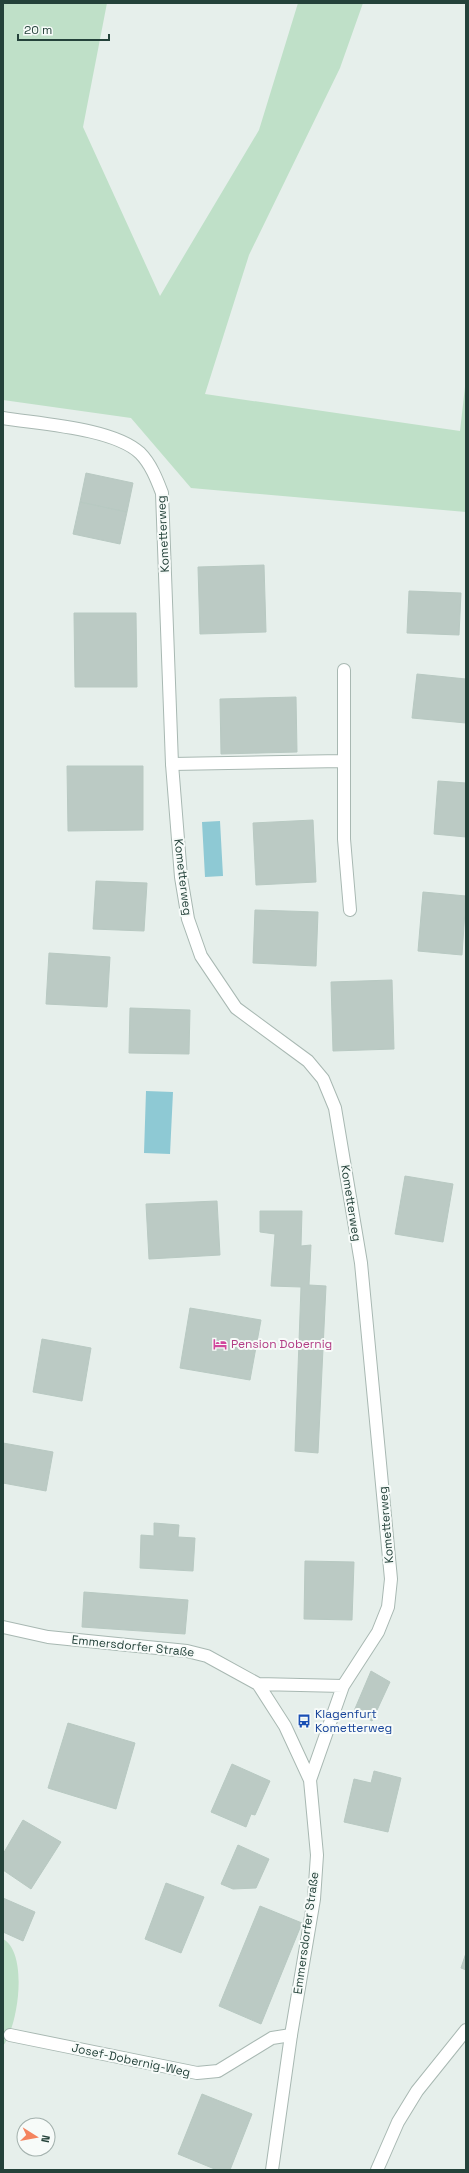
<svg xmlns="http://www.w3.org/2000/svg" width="469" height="2173" font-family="'Space Grotesk',sans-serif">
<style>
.green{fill:#bfe0c8}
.water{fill:#8ec9d4}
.building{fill:#bbcac4;stroke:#b8c9c2}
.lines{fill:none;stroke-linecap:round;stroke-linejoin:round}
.lane-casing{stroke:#a8b8b2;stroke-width:14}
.street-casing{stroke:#a8b8b2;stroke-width:14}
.lane{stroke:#fff;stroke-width:12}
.street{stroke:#fff;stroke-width:12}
.labels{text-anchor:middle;stroke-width:4;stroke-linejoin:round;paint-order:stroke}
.street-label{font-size:12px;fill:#24423a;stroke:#f7fbf9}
.hotel-label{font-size:12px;fill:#b23c85;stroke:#f7fbf9;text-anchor:start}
.transit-label{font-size:12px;fill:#164399;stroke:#f7fbf9;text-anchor:start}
</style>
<rect width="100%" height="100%" fill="#e6efeb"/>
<path class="green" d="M3,3H107L83,127L160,296L259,130L298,3H363L340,68L249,255L205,394L460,431L466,378V512L191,488L131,418L3,400Z
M3,1939C29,1953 18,2027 3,2046Z"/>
<path class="water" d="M220,821L223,876L205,877L202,822Z
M146,1091L173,1092L170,1154L144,1153Z"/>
<path class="building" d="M86,473L133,483L127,512L80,502Z
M80,502L127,512L120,544L73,534Z
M264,565L266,632L200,634L198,567Z
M409,591L461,593L459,635L407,633Z
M74,613H136L137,687H75Z
M417,674L466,679V723L412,718Z
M296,697L297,752L221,754L220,699Z
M67,766H143V830L68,831Z
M438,781L466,783V837L434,834Z
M313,820L316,882L256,885L253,823Z
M96,881L147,883L144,931L93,929Z
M423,892L466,896L462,955L418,951Z
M255,910L318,912L316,966L253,963Z
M49,953L110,957L107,1007L46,1004Z
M392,980L394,1049L333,1051L331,982Z
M130,1008L190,1010L189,1054L129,1053Z
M405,1176L453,1184L443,1242L395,1234Z
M217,1201L220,1255L149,1259L146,1204Z
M260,1211H302L301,1246L311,1245L309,1285L326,1286L318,1453L295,1451L301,1287L271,1286L275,1234L260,1232Z
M190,1308L261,1320L250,1380L180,1368Z
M42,1339L91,1348L82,1401L33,1392Z
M3,1443L53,1452L46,1491L3,1483Z
M154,1523L179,1525L178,1537L195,1538L193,1571L140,1568L141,1535L154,1536Z
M305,1561L354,1562L352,1620L304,1619Z
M84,1592L188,1600L185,1634L82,1627Z
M371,1671L390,1682L372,1721L354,1711Z
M68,1723L135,1743L116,1809L48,1788Z
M232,1764L270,1781L255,1815L251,1814L246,1827L211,1812Z
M374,1771L401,1778L388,1832L344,1822L354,1779L371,1783Z
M23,1820L61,1842L31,1889L3,1870V1854Z
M238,1845L269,1859L256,1888L233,1889L221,1884Z
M166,1883L204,1897L181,1953L145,1939Z
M3,1898L35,1912L23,1941L3,1932Z
M260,1906L302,1923L261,2024L219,2006Z
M466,1953V1970L461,1968Z
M202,2094L252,2114L230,2170H217L178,2154Z"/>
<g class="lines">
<g class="lane-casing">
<path id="lane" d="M344,670V839L350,910
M172,764L342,761
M10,2035L197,2073L218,2071L272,2038L291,2035"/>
</g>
<g class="street-casing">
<path id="street" d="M3,418C40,424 113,428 140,453C151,464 157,480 162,493L172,764L181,877L188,919L201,956L236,1008L308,1061L323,1079L335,1108L361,1263L391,1579L388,1607L378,1632L343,1686L310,1780
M3,1627L48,1637L187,1651L207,1656L258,1684L285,1726L310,1780L317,1855L314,1899L291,2035L272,2170
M258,1684L343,1686
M377,2170L398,2122L417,2091L466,2030"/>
</g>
<use href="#lane" class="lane"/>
<use href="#street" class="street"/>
</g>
<defs>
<g id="hotel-bare" transform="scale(1.08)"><path d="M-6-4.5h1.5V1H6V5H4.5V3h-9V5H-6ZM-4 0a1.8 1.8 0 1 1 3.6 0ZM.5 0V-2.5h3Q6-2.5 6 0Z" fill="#d1479c" stroke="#f7fbf9" stroke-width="2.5" paint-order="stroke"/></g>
<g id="bus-bare" transform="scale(1.08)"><path d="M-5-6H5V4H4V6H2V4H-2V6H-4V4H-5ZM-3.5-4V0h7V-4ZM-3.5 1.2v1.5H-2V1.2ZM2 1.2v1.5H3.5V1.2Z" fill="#1a4fb4" stroke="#f7fbf9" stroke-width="2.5" paint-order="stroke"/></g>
</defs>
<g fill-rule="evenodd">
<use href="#hotel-bare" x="220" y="1344"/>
<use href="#bus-bare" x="304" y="1721"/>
</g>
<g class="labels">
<g class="street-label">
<text transform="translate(163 534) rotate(-93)" y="4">Kometterweg</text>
<text transform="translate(183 877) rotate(83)" y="4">Kometterweg</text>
<text transform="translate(351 1203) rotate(81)" y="4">Kometterweg</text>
<text transform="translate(386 1525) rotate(-95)" y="4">Kometterweg</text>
<text transform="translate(133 1646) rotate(6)" y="4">Emmersdorfer Straße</text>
<text transform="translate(306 1933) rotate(-82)" y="4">Emmersdorfer Straße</text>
<text transform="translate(131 2060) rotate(12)" y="4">Josef-Dobernig-Weg</text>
</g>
<g class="hotel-label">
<text x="231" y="1348">Pension Dobernig</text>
</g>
<g class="transit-label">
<text x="315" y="1718">Klagenfurt<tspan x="315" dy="14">Kometterweg</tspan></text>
</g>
</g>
<rect width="469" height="2173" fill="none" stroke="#24423a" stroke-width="8"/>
<g transform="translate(36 2137) rotate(101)"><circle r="19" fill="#f7fbf9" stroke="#a3b1ad"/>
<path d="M0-3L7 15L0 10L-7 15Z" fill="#f4845f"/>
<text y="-6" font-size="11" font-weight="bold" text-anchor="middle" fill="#24423a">N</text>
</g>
<path d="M18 34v6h91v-6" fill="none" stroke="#24423a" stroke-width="2"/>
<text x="24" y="34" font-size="12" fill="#24423a" stroke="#f7fbf9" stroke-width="3" paint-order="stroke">20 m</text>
</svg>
